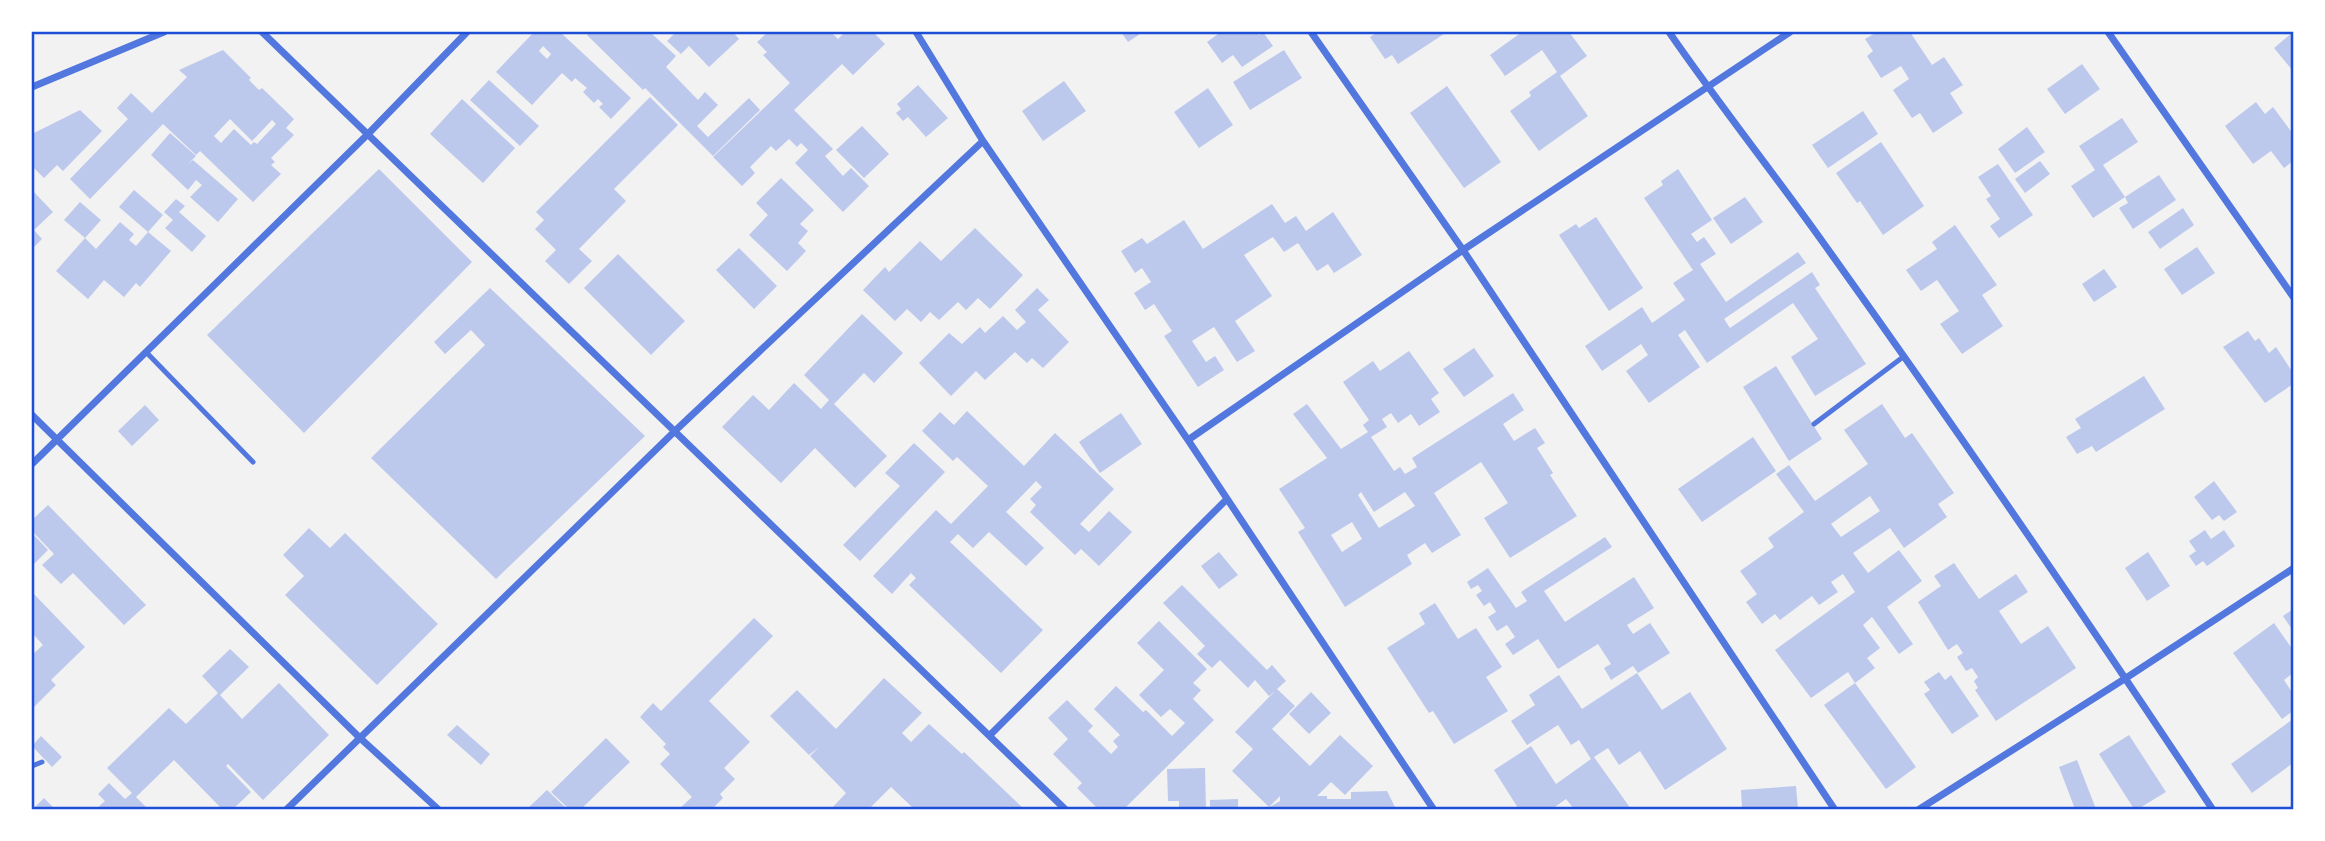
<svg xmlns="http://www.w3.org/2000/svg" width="2325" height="841" font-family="Lato,sans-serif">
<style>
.building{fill:#bdc9ec;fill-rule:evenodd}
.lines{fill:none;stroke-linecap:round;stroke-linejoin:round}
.service{stroke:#5277de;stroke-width:5}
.minor{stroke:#5277de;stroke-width:7}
.neatline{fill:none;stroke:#1d4ed8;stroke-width:2.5}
</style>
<rect width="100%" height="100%" fill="#f2f2f2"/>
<path class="building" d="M534,32H560L631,98L611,119L599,107L603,104L598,99L594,103L583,92L587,88L575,78L572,82L562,73L532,105L496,72ZM543,46L551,54L547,59L539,51Z
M590,32H650L676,56L666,67L698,100L705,92L718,105L697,126L708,137L749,98L760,110L713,156L645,88L643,90L587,35Z
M676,32H733L739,39L709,67L689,46L681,54L667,41Z
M768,32H831L838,39L845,32H873L885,44L853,75L842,64L794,110L833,149L825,156L843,176L851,168L869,186L843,212L795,163L808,150L801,143L797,147L789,139L776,151L771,146L750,167L755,173L742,186L713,157L790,83L763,55L767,52L757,42Z
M1121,32H1143L1128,42Z
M1217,32H1256L1259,35L1263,32L1273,46L1242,67L1233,55L1222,63L1207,42L1218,34Z
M1378,32H1447L1398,64L1392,55L1385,59L1370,37Z
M1522,32H1569L1587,56L1560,76L1588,116L1539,151L1510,111L1531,96L1529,92L1557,72L1542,50L1505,76L1490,55Z
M1877,32H1910L1932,65L1944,57L1963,85L1950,93L1963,113L1933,133L1920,113L1912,118L1893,90L1909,79L1901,66L1881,78L1867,56L1873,51L1865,39Z
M2293,32V71L2274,48Z
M223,50L251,78L249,80L259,90L262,88L294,119L286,128L294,135L271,158L275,162L271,165L281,174L253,202L200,151L196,155L163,124L90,199L70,179L128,119L117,108L131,93L152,113L187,77L179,70ZM230,119L252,141L272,120L276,124L257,144L254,142L251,145L234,129L221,143L214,136Z
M1284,50L1302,78L1250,110L1233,82Z
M2082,64L2100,89L2065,114L2047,89Z
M489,80L539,126L520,146L470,100Z
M1064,81L1086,111L1043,141L1022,111Z
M918,85L948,118L926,137L908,117L903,121L896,113L901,109L897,104Z
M1447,86L1501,162L1464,188L1410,113Z
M1208,88L1233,125L1199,148L1174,112Z
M650,97L678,125L614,189L626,201L579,249L592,261L569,284L545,261L556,250L535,229L544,220L536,212Z
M462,99L515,148L483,183L430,134Z
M2256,102L2265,114L2273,107L2293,134V161L2284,168L2271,151L2253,164L2225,126Z
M80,110L102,131L63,171L57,165L44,178L32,166V134Z
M1863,111L1878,134L1828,168L1812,145Z
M2122,118L2138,142L2103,165L2125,197L2093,218L2071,186L2095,170L2079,146Z
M862,126L889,154L864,178L836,150Z
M2027,127L2045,152L2015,173L1998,149Z
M170,133L196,156L187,165L193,160L238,199L218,222L190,197L202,185L196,180L188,190L151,155Z
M1881,142L1924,206L1883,235L1860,201L1857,203L1836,173Z
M2040,161L2050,174L2025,193L2015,179Z
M1998,164L2033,215L1999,238L1990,226L2000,219L1986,199L1991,196L1978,177Z
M379,169L472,262L304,433L207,335Z
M1678,169L1712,220L1691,234L1697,242L1704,237L1716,254L1700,264L1726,302L1798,252L1806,263L1724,319L1730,328L1812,272L1820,285L1815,288L1866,364L1815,396L1791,357L1818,339L1793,303L1707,363L1685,330L1678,335L1700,367L1649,403L1626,371L1648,355L1641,344L1602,371L1585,346L1642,307L1652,323L1685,300L1673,283L1693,270L1644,198L1663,185L1661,181Z
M2159,175L2176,200L2133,229L2119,208L2128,203L2125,197Z
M781,178L814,210L800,224L808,231L798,243L806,251L787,271L749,235L768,215L756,203Z
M32,190L53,212L34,230L42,239L32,249Z
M134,190L163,215L148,232L119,207Z
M1745,197L1763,222L1731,244L1713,218Z
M176,199L185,206L179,212L206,236L192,252L165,228L173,220L164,212Z
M80,202L101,220L85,238L64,220Z
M1272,204L1285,223L1296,216L1306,231L1333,212L1362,255L1334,273L1328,264L1317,271L1298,243L1284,252L1273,237L1244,255L1272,296L1235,321L1255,351L1237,362L1214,327L1192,341L1206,362L1215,356L1224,370L1198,387L1164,336L1172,331L1154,304L1145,310L1134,293L1151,282L1142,268L1135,273L1121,251L1142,238L1147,244L1184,220L1203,249Z
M2183,208L2194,225L2160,249L2148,232Z
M1596,217L1643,288L1609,311L1559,235L1576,224L1579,228Z
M120,222L134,234L129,240L136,246L148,232L171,251L140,287L136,283L124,297L104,280L88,299L56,271L85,238L96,249Z
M1955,225L1997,285L1982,295L2003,326L1962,354L1940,324L1959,311L1937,280L1921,291L1906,270L1937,249L1932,242Z
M975,228L1023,275L990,309L978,298L966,310L958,302L939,320L930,312L921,322L907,309L895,321L863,290L885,267L889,272L920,241L941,261Z
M2197,247L2215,273L2182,295L2164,269Z
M739,248L777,286L754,309L716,270Z
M618,254L685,321L651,355L584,288Z
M2104,269L2117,287L2094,302L2082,284Z
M490,288L645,436L496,579L371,458L485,345L471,330L445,354L434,342Z
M1037,288L1049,300L1038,310L1069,342L1043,368L1032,358L1027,363L1015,352L985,380L976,371L951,396L919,363L949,333L962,344L980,327L985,333L1003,316L1017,330L1026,322L1015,310Z
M862,314L903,353L874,383L864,373L834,404L887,456L855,488L815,448L781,483L722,427L753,395L769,410L794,383L821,409L829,400L804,375Z
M2248,331L2255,341L2259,338L2269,353L2276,347L2293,373V384L2265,403L2223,347Z
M1474,348L1494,376L1464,397L1443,369Z
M1409,351L1439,393L1431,399L1440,412L1419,426L1411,414L1398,423L1391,413L1382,419L1387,427L1371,437L1394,471L1400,467L1405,474L1417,467L1412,458L1513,393L1524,410L1503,424L1514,441L1535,428L1545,443L1537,448L1553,473L1550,475L1577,516L1510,558L1484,518L1508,503L1481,462L1434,493L1461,535L1432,553L1425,543L1407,555L1412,564L1345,607L1298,532L1305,528L1279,489L1327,458L1293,414L1307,404L1341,449L1368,432L1363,425L1369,420L1343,382L1373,361L1380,371ZM1361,492L1374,512L1405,492L1415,506L1379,528L1358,495ZM1352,522L1362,539L1342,552L1331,535Z
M1776,366L1822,439L1789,461L1743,387Z
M2144,376L2165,409L2096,452L2092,446L2077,454L2066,437L2081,428L2075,419Z
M1882,404L1905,438L1912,433L1954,493L1938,504L1947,517L1904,548L1890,528L1853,553L1868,573L1899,550L1922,581L1887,607L1913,644L1899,654L1872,617L1863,625L1880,648L1867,658L1875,668L1855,683L1848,672L1811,698L1775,650L1855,592L1843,574L1831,582L1838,592L1819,605L1812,596L1780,620L1775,614L1762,624L1746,602L1757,594L1740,571L1774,547L1768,538L1804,512L1776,474L1789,465L1815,501L1868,464L1844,430ZM1870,496L1880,511L1841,537L1831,524Z
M145,405L159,420L132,446L118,431Z
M967,411L1024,466L1055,433L1114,489L1080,524L1089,532L1109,511L1132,532L1099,566L1081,549L1075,555L1030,512L1036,505L1030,499L1042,487L1036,481L1006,512L1044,548L1026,566L989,532L973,548L958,534L950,542L1043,630L1001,673L909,585L916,578L911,573L892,594L873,576L936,510L951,524L988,486L957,457L953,461L922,431L940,412L954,425Z
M1121,413L1142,444L1100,473L1079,442Z
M1753,437L1776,471L1702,522L1678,489Z
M914,443L945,472L860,561L843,545L900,486L885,473Z
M2214,481L2237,512L2224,521L2219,515L2212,520L2194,497Z
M48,505L146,605L124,625L73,573L61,584L42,565L54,554L32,531V520Z
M309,528L330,548L345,533L438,624L377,685L285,595L304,576L283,555Z
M2205,530L2211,539L2224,530L2235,546L2207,566L2203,561L2196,566L2189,556L2196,551L2189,541Z
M32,533L48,550L32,566Z
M1605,537L1612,547L1544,591L1565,622L1634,577L1654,608L1627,625L1633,634L1650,623L1670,653L1638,673L1633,666L1611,680L1604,668L1611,664L1598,644L1558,669L1538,639L1513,655L1505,644L1515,637L1507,625L1497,631L1488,617L1496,612L1490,602L1484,606L1476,595L1482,591L1478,585L1471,589L1467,582L1488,568L1516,608L1527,601L1521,592Z
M1219,552L1238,575L1219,589L1201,566Z
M2148,552L2170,586L2147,601L2125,568Z
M1954,563L1979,599L2016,574L2028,592L1999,611L2021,644L2048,626L2076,668L1996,721L1975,690L1978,688L1974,681L1978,677L1972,668L1966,671L1957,657L1963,653L1957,644L1948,650L1918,602L1941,586L1934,576Z
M1182,585L1267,670L1272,665L1286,681L1277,689L1295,706L1272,729L1310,766L1340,735L1373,766L1345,795L1331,782L1317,796H1327V799H1351V792L1387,791L1396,809H1266L1280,801V796L1269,807L1232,771L1253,749L1235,732L1275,691L1269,696L1255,680L1248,688L1220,660L1212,668L1197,654L1205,646L1163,603Z
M32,592L85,647L51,680L56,685L32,709V655L43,645L32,633Z
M1435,603L1458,639L1476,628L1502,667L1486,677L1508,711L1454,744L1433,711L1429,713L1387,648L1425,624L1419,613Z
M2293,609V631L2283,616Z
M754,618L773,636L709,701L750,742L724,768L735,779L720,794L723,798L712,809H679L692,797L660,764L670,754L663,747L666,744L640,717L653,703L661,711Z
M1159,621L1207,669L1193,683L1201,690L1193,699L1214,720L1124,809H1098L1077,788L1082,783L1053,754L1068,739L1048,718L1067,700L1093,726L1088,731L1111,754L1118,747L1113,741L1120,735L1094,709L1116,686L1143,712L1146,710L1172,736L1185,723L1170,709L1161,717L1139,695L1164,670L1137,643Z
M2274,623L2293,650V673L2284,680L2293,694V711L2282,719L2233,653Z
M230,649L249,667L220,695L242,719L279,683L329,735L263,800L228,764L226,766L251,792L233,809H222L174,760L136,797L148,809H96L105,801L98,794L109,783L125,799L132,793L107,768L169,708L186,724L218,693L202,676Z
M1939,672L1945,680L1951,675L1979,716L1952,734L1924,694L1930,690L1924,682Z
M1637,673L1662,710L1690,692L1727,749L1665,790L1640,751L1619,765L1608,748L1594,757L1631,809H1574L1566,799L1552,809H1515L1518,808L1494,770L1531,746L1556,784L1591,759L1579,740L1571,745L1558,725L1527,745L1511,721L1535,705L1529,695L1559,675L1582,709Z
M884,678L922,713L902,733L911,742L929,724L962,754L964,752L1024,809H986L984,807L981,809H909L912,807L891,787L869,809H831L846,793L810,756L819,747L809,755L770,716L797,690L836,729Z
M1855,683L1916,767L1886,789L1824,705Z
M1311,692L1331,713L1309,734L1289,714Z
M2293,719V763L2252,793L2231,764Z
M457,725L490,754L481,765L447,735Z
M2129,735L2166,792L2138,809H2134L2099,754Z
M41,736L62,757L52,767L32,746Z
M606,738L630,762L581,809H569L551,792Z
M2077,760L2096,809H2075L2059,767Z
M1205,768L1206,809H1179V801H1168L1167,769Z
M1796,786L1798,809H1742L1741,790Z
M547,790L567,809H527Z
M44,798L55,809H33Z
M1238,799V809H1210V800Z"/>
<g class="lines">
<path class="service" d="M146,352L253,462
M1814,424L1903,357
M32,766L42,762"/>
<path class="minor" d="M262,32L1066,810
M916,32L983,141L1188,440L1434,810
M1311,32L1463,250L1835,810
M1669,32C1718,103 1772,171 1822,241C1956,428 2086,618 2213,810
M2108,32L2294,298
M32,87L164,32
M32,415L360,738L439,810
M1188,440L1463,250L1790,32
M32,464L369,133L467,32
M990,735L1226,500
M286,810L676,430L983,141
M1918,810L2126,678L2294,568"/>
</g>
<rect width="2325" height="841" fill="none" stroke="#ffffff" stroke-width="66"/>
<rect x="33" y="33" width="2259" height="775" class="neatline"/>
</svg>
